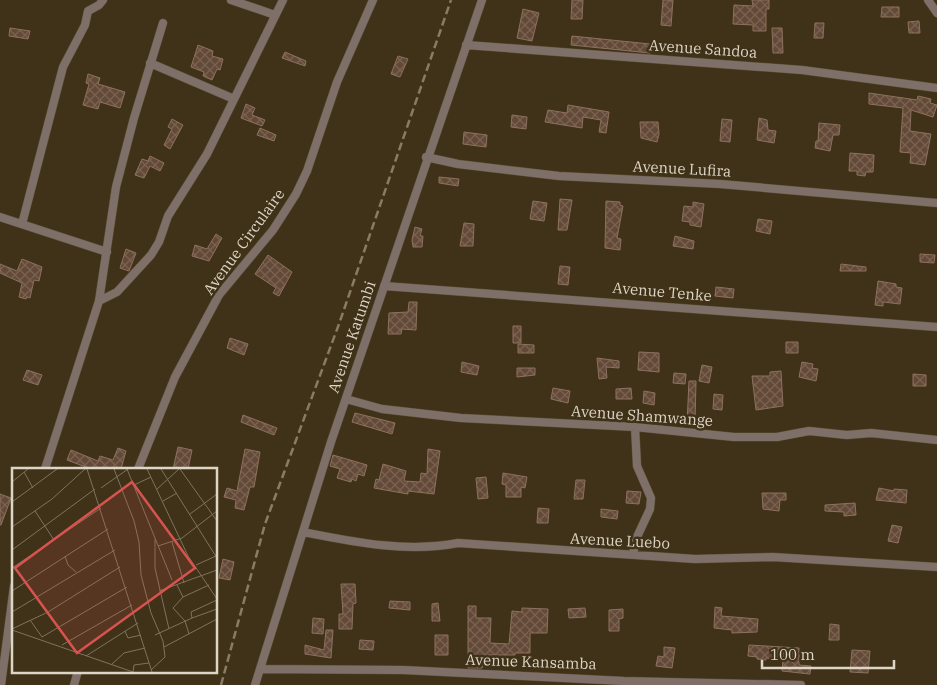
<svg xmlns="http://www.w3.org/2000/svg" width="937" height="685" font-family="'IBM Plex Serif',serif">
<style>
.building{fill:url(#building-cross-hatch);stroke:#8e715f}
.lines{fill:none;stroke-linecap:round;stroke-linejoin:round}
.minor-casing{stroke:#5c4f37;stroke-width:9}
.minor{stroke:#7e7069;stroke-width:8}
.rail{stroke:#877c67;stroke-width:2.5;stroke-dasharray:8 4;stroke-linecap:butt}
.labels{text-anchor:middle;stroke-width:5;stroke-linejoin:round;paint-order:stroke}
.street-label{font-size:15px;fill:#ddd5c6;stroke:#403218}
.inset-road{fill:none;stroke:#7f735e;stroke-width:1}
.view{fill:#d85350;fill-opacity:0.15;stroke:#d85350;stroke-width:2.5}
.inset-edge{fill:none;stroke:#ddd5c6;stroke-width:2.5}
</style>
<defs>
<pattern id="building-cross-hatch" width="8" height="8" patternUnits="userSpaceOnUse" patternTransform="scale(1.25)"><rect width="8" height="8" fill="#634937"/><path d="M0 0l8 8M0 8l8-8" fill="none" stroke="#796252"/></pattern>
</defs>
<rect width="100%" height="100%" fill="#403218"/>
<path class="building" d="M572,0H583L582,19H571Z
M663,0H673L671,26L661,25Z
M752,0H769V9H766V31H753V25L733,24L734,5L753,6Z
M882,7H899V17H881Z
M523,9L539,13L532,41L517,38Z
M919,21L920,33H909L908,22Z
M815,23H824L823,38H814Z
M10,28L30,31L28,39L9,36Z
M772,28H782L783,53H773Z
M572,36L650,44V53L571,45Z
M198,45L213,51L212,56L223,59L220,70L217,69L212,80L203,76L204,72L191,67Z
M285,52L306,61L305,66L282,58Z
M398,56L408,59L400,77L391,74Z
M88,74L100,78L98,84L125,92L120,108L100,102L98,109L83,105L89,84L86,83Z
M869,93L917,100L918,96L931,99L930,103L937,105L933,117L911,110L910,131L931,134L925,165L910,163L911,153L900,152L903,108L869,104Z
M246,104L255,108L252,115L265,120L262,126L241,118Z
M568,105L609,112L606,133L599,132L601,120L583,117L582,128L545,122L548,110L567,113Z
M512,115L527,117L526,129L511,127Z
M759,118L767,120L768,130L776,131L774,143L757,140Z
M172,119L183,125L170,149L164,145L172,129L168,127Z
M722,119L732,120L730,142L720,141Z
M640,122H658L659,134L657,142L641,138Z
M819,123L840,125L839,135H833L830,151L815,148L816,141H818Z
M260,128L276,135L274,141L257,135Z
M464,132L487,135L486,147L463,144Z
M850,153L874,155L873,172H866L865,176L857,175V171H849Z
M150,156L164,163L160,171L150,166L144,178L135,175L142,159L148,161Z
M439,177L459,179L458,186L439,183Z
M560,199L572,200L567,230H558Z
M533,201L547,203L544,221L530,219Z
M606,201L620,202V205L623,206L617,238L621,239L620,250L605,248Z
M693,202L704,204L701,227L690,225V222L682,221L684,206L693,207Z
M758,219L772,221L770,234L756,231Z
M464,223L474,224L473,246H460Z
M415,227L422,229L420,236H423L422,247H413L412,240Z
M216,234L222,238L209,261L192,256L195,245L207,249Z
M675,236L694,241L693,249L673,246Z
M126,249L136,253L129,271L120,268Z
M920,254L935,255L934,263L920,262Z
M268,255L292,272L279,296L273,293L276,288L255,274Z
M22,259L42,267L39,281L34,280L30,298L27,297L26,299L19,297L22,283L0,273V264L17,271Z
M841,264L866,267V271H840Z
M560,266L570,267L568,285L558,284Z
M878,281L896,284V287L902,288L900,304L883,302V306L875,305Z
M716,287L734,289L733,298L715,296Z
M409,302H417L416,330L402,329L401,334H388L389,313L408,312Z
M513,326H521V343H513Z
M230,338L248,344L244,355L227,348Z
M786,342H798V353H786Z
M518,344L534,345V353H518Z
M639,352L659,353V372L638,370Z
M597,358L619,361V368L606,367L607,378L599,379Z
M462,362L479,366L477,375L461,372Z
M802,362L813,364L812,368L818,369L816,381L799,377Z
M702,365L712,367L709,383L699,381Z
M517,368H535V375L517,377Z
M27,370L42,375L38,385L23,380Z
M781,371L783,406L756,410L752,376H770V372Z
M674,373L686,374L685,384L673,383Z
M913,374L926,375V386H913Z
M689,381H696L695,424H687Z
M553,388L570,391L568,403L551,399Z
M631,388L632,399H616V389Z
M644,391L655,393L654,405L643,403Z
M714,394L723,395L722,410L713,409Z
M355,413L395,423L392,434L352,422Z
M243,415L277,428L274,435L241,422Z
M178,447L192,450L188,469H173Z
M118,448L126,451L121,469H91L67,460L71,450L98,461L100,456L113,460Z
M245,449L260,452L254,487H250L244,510L235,508L236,500L224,497L227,488L237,491Z
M428,449L440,451L434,494L408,491V494L374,488L376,479L379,480L383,464L406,471L404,481L420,482L421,473L427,474Z
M333,455L367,465L364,476L358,474L356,481L352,479L351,482L337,478L340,469L330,466Z
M503,473L527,477L525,488L521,487V497H506V485L502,484Z
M486,477L488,498L478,499L476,478Z
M576,480H585L583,499H574Z
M879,488L894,491V489L907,490L906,503L876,500Z
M627,491L641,492L639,504L626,503Z
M762,493H786V500H780L779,511L763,509Z
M0,494L11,498L1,525H0Z
M855,503L856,515L844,516V512L825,511V505Z
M538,508L549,509L548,523H537Z
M601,509L618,511L617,519L601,517Z
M892,525L902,527L898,543L888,541Z
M223,559L234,562L230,580L219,578Z
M341,584H355L356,603L353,604L352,629H339V614H343Z
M390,601L410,602V610L389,608Z
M438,603L440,621H432V604Z
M468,606H476V618H491L490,643L509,644L512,611L522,612V608L548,609L547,633H530V653H515V655H488L487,665L483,664L482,668H468Z
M715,607L722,608L721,616L758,619L757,632L732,633V630L714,628Z
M585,608L586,617L569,618L568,609Z
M623,609V618L619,619V631H609V610Z
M313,618L324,619L323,634L312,633Z
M830,624L839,625V640H829Z
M326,630H333L331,658L305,654V645L324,650Z
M435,635H448V655H435Z
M360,640L374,641L373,650L359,649Z
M749,645L799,648V665L811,666L810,674L782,671L783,660L766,658V660L757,659V657L748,656Z
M664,647L675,648L672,668L656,666L658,656L664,657Z
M852,650L870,651L868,673L850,672Z"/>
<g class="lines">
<g class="minor-casing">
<path id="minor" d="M231,0L275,15
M928,0L937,13
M466,45L802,70L937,88
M150,63L234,99
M426,157L458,164L559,176L720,184L937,203
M0,217L107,252
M22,224L63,67L85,25L88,11L99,5L103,0
M384,286L937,327
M99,301L117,292L151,255L159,242L168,216L207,154L283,0
M346,399L382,409L461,418L635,427L734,437H777L809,431L847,435L871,433L937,440
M45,469L99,301L116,187L134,118L163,23
M138,469L175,377L219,295L273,230L296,194L307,171L337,82L373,0
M303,532C354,542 406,553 458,543L695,559L773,557L937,567
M633,554L637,537L650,509L651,498L637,466L635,427
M260,669L403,670L624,681L801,685
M1,685L14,586
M74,685L78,671
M255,685L331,442L482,0"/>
</g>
<use href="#minor" class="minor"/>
<path class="rail" d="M221,685L265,524L339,324L451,0"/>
</g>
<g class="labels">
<g class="street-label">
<text transform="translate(703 49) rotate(4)" y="5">Avenue Sandoa</text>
<text transform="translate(682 169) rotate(3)" y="5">Avenue Lufira</text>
<text transform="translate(244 242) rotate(-54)" y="5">Avenue Circulaire</text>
<text transform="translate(662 292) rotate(5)" y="5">Avenue Tenke</text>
<text transform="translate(352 337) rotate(-71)" y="5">Avenue Katumbi</text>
<text transform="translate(642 416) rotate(4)" y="5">Avenue Shamwange</text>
<text transform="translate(620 541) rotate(3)" y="5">Avenue Luebo</text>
<text transform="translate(531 662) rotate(2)" y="5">Avenue Kansamba</text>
</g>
</g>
<g transform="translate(12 468)">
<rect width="205" height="205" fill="#403218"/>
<path class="inset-road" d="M75,1L140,204M102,1L122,53L127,74L129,107L139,145L151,173L153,189L139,202M115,1L160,112M135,1L176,88L205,131M149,1L205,90M168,1L205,53M12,4L21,20M0,14L16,1M122,17L139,9M89,20L116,1M145,21L167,1M151,33L165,25M0,34L45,1M23,43L42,72M178,46L205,26M0,59L40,31L73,1M143,71V100L157,161M160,74L172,115M146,78L170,70L205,43M0,82L83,21M53,88L56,97L64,104M184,97L204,88M0,100L89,40M165,117L171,129L161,140L173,153L177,166M0,123L96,61M147,123L205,102M171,129L197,117M0,144L103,82M180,150L205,141M18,152L30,169L115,119M0,161L36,144L108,99M0,162L121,204M113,163L116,170L129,167M143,167L180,150L179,144L205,132M50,177L120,137M152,179L205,151M74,188L126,155M99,197L112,185L133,180M121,204L122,197L137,195"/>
<path class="view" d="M120,14L183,100L65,185L3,100Z"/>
<rect width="205" height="205" class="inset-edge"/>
</g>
<path d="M762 660v8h132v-8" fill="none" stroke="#ddd5c6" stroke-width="2.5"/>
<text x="770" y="660" font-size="15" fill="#ddd5c6" stroke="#403218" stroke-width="4" paint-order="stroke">100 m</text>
</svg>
